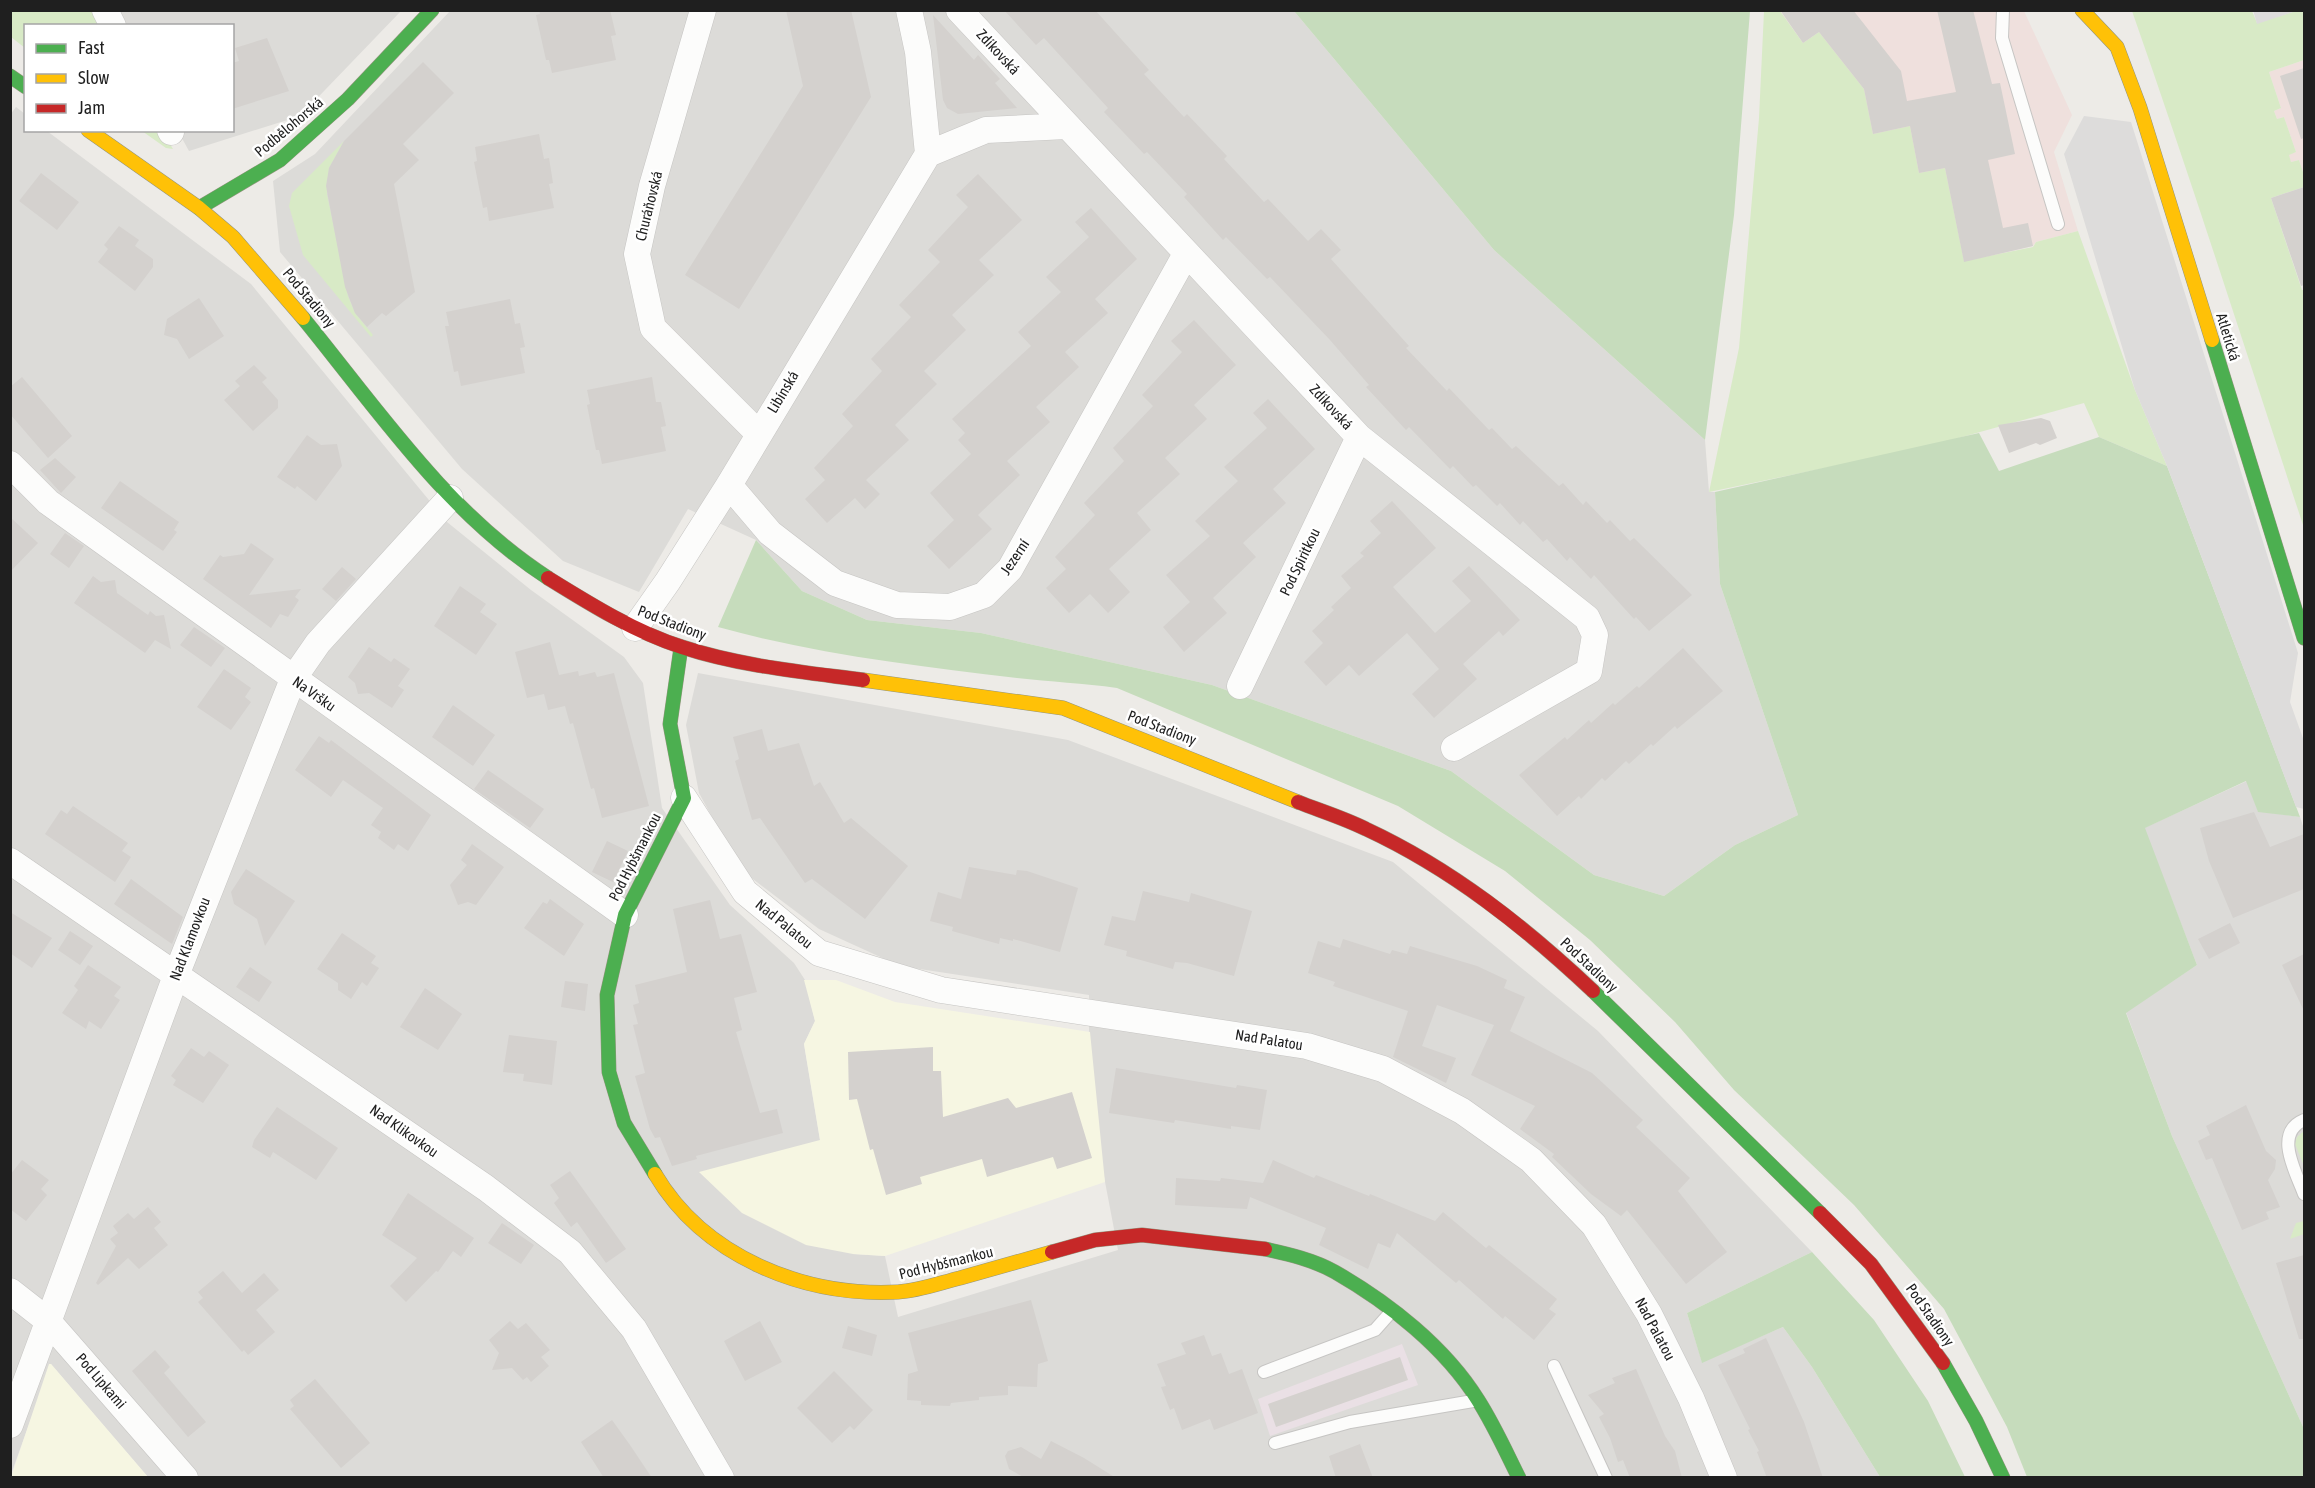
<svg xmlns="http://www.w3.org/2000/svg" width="2315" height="1488" font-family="'Asap Condensed',sans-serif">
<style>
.residential{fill:#dcdbd8}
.commercial{fill:#efe0dd}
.industrial{fill:#eae0e5}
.education{fill:#f6f6e2}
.grass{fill:#d8eac6}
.forest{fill:#c6dcbc}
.parking{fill:#dddcdb}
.building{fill:#d4d1ce}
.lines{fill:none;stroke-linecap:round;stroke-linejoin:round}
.lane-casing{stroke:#c6c5c3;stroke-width:14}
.street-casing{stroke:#c6c5c3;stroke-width:27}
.fast-casing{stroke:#94967f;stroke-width:15}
.slow-casing{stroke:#94967f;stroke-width:15}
.jam-casing{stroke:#94967f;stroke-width:15}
.lane{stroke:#fcfcfb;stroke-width:12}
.street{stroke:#fcfcfb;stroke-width:26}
.fast{stroke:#4caf50;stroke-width:14}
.slow{stroke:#ffc107;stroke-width:14}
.jam{stroke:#c62828;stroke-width:14}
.labels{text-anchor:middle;stroke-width:5;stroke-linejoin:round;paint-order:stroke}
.street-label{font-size:15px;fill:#1f1f1f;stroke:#fff}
</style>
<rect width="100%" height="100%" fill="#edebe7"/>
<path class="residential" d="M114,11H401L300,116L189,151L178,131L232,130V26L122,25Z
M450,11H1294L1494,250L1705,440L1709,492H1715L1720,584L1798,815L1735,845L1664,896L1594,875L1451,771L1212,685L981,633L867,620L802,591L756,540L688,509L639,592L563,561L462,469L280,252L273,181L315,154Z
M16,107L25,114L26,130L47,131L251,284L447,522L531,590L624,657L643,683L662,808L730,905L794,963L805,980L815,1021L804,1044L820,1140L853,1254L885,1256L898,1317L1118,1250L1102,1166L1089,1031V995L900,966L819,929L741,870L699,793L686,725L698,673L1068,740L1393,862L1598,1031L1812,1252L1687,1313L1702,1362L1783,1327L1812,1367L1880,1477H148L51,1364L11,1474L10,115Z
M2247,781L2258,811L2300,817L2304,829V1429L2172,1136L2126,1012L2197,965L2144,828Z"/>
<path class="commercial" d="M1780,11H2024L2072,115L2054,152L2078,231L2036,242L2033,246L1964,262L1919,173L1873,134L1819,32L1803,43Z
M2304,60V175L2299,160L2291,162L2288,154L2296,152L2284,117L2277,119L2274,111L2281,108L2269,72Z"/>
<path class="industrial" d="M1402,1344L1418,1385L1270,1436L1258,1399Z"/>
<path class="education" d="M804,980H836L895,1002L1090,1032L1105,1182L885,1256L853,1254L806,1245L742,1213L699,1172L820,1140L804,1044L815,1021Z
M49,1364H51L148,1477H11Z"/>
<path class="grass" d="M11,11H91L99,25L26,26L25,48L11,37Z
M1764,11H1780L1803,43L1819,32L1864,89L1873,134L1910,126L1919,173L1945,168L1964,261L2033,247L2036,242L2078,231L2135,390L2167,466L2099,437L2084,403L1926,447L1709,492L1739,348L1759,118Z
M2132,11H2252L2257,23L2296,11H2304V60L2269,72L2281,108L2274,111L2277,119L2284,117L2296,152L2289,155L2291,162L2299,160L2304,175V187L2271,198L2302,290H2304V528C2247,355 2192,182 2132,11Z
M142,131H162L173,149L166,148Z
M344,141L329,168L327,194L348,296L355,313L373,335L371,337L303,255L289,206L292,193Z
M2304,1131V1166L2295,1144L2297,1137Z
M2304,1221V1234L2290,1239L2296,1223Z"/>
<path class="forest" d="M1294,11H1750L1734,215L1705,440L1494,250Z
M1979,433L1999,471L2099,437L2167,466L2300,817L2258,812L2246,781L2145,828L2197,965L2126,1013L2172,1136L2304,1429V1477H2027L2007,1427L1944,1309L1854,1205L1734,1090L1675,1022L1590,940L1505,871L1398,806L1117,688C1084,683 1050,682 1017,678C917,666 815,654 718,627L756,540L802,591L867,620L981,633L1212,685L1451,771L1594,875L1664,896L1735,845L1798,815L1720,584L1715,492Z
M1812,1252L1874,1320L1928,1401L1965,1477H1880L1812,1367L1783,1327L1702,1363L1687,1313Z"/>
<path class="parking" d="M2253,10H2296V11L2257,24Z
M2084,116L2131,122L2298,653L2290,702L2304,741V809L2296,807L2167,466L2135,390L2064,154Z"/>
<path class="building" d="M539,10H610L616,35L611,36L616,60L552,73L549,60H546L536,15L540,14Z
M786,10H851L871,97L739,309L685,275L803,86Z
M1004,10H1095L1149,70L1144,74L1184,117L1187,114L1227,156L1224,159L1264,202L1268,199L1308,241L1321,229L1341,250L1331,259L1409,346L1406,348L1447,391L1449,388L1489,430L1492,428L1512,449L1516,446L1559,486L1563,483L1583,505L1586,501L1607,523L1610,520L1630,541L1634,538L1692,595L1649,631L1636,617L1634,619L1594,575L1591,579L1570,557L1567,561L1547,539L1543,542L1523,521L1520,525L1500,503L1497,506L1476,485L1473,487L1453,466L1450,469L1409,427L1406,430L1366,387L1369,385L1330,340L1270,277L1267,279L1226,237L1223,240L1184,197L1187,194L1147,152L1144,154L1104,112L1108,108L1044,38L1036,45Z
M1780,10H1853L1901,71L1907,101L1956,92L1937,10H1973L1992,84L2000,83L2015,154L1988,160L2003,228L2028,223L2033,246L1964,262L1945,168L1919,173L1910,126L1873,134L1864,89L1819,32L1803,43Z
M933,15L974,60L978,55L1000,79L995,83L1017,108L958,114L947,108L943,100Z
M267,38L289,91L232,109V63L239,61L235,48Z
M423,62L454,93L403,144L419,160L394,184L415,292L386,316L382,313L367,327L355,313L345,287L326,186L329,168L344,141Z
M2304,68V138L2301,139L2280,76Z
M539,134L544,159L549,158L553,183L549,184L554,208L489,221L487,207L483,208L474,162L477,161L475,147Z
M41,173L79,202L57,230L19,201Z
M978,174L1022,220L979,260L994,275L952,315L966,330L924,371L937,384L895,425L909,440L866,480L880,494L865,509L855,498L827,523L805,499L825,480L814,468L853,426L842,414L882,371L871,359L911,317L899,305L940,262L928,250L968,207L956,195Z
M2304,187V285L2301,286L2271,198Z
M1091,208L1137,259L1095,299L1108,313L1065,352L1079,367L1036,407L1050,422L1007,461L1020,475L978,515L992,529L949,569L927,546L954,520L930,493L971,454L958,440L965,433L952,419L1031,346L1018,332L1061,292L1046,277L1089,237L1075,222Z
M119,226L139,240L135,246L153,259V267L135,291L98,262L108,249L104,245Z
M199,298L224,336L189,359L177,339L164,335L167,319Z
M510,299L515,324L520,323L525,347L520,348L525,373L461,386L458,371L454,372L445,326H449L446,312Z
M1194,320L1236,365L1194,405L1207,419L1165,458L1180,474L1137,513L1151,530L1109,569L1130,592L1108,613L1090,594L1069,613L1046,588L1066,569L1055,557L1095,515L1084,503L1124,461L1113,448L1153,406L1142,395L1182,352L1171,341Z
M254,365L267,378L262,382L278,400V408L253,431L224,400L240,386L235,381Z
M22,377L72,436L48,458L10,414V387Z
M652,377L656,402H661L666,426L661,427L666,451L602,464L599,450H596L587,405L590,404L587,390Z
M1268,399L1315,449L1273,489L1286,503L1243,543L1256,557L1213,598L1227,613L1184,652L1163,627L1190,602L1166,575L1210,536L1195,521L1238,481L1224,467L1267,428L1253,413Z
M2041,418L2050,421L2057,438L2040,445L2036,443L2009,453L1998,425Z
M307,435L321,445L337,444L342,466L316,501L297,486L295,489L277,477Z
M55,458L76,477L61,493L40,470Z
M120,481L179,522L174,530L177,532L163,551L101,508Z
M1392,501L1436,548L1393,587L1435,633L1471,601L1452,581L1469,566L1520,620L1503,636L1499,631L1463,664L1477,679L1434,718L1412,694L1439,669L1407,633L1359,676L1349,665L1326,686L1304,662L1323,643L1312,631L1334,610L1331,607L1351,588L1341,576L1364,556L1360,553L1381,533L1370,521Z
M10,517L38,543L10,572Z
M65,533L84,546L69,568L50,554Z
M251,543L274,559L249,595L301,589L295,597L299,600L288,617L280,614L271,628L203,579L220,555L223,557L244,554Z
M342,567L356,579L336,601L322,589Z
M93,576L101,582L115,580L117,593L148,615L150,611L156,616L164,615L171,649L155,640L145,653L74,603Z
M460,586L486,604L480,612L497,624L476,655L434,626Z
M194,627L225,648L211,667L180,645Z
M550,642L559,675L578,671L579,676L595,672L597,677L614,673L649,806L602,818L594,788L591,789L573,723L570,724L565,706L548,710L544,694L527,698L515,652Z
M369,647L391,662L394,658L410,669L398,686L404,690L392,708L369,693L358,694L355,683L348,677Z
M1683,648L1723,691L1677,729L1675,726L1653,746L1651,744L1629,764L1626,761L1605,781L1602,778L1581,799L1579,796L1557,816L1519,775L1565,737L1567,740L1589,720L1591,723L1613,703L1615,705L1637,686L1639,688Z
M224,669L251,688L245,697L251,702L231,730L197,707Z
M453,705L495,735L473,766L432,737Z
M762,729L768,751L799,743L814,786L820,782L844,823L851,818L908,866L865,919L812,879L805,883L760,818L752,820L735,761L739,759L733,737Z
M319,736L329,743L331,740L431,815L408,851L398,844L394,850L378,838L381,832L371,825L383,808L343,780L331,797L295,770Z
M488,770L544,809L530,828L474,789Z
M73,806L128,843L122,851L131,857L115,882L45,834L61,810L67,814Z
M2254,812L2270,847L2304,834V889L2233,918L2209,861L2200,828Z
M607,841L628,851L613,882L592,872Z
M472,844L504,867L476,905L468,902L458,905L450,885L467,865L461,860Z
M969,867L1016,875L1017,870L1027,871L1078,888L1060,952L1013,939V941L1000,938L999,944L952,931L953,927L930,921L938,892L961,899Z
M246,869L295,901L265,946L257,919L234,904L231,892Z
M131,879L183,917L172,944L114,904Z
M1143,891L1189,902L1191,893L1252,911L1234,976L1187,963L1175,962L1173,969L1126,956L1127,951L1104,945L1112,916L1135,921Z
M550,899L584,924L564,956L524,928L543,902L547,904Z
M710,900L720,939L741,934L757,992L734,998L742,1030L736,1032L760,1113L777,1109L783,1133L696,1156L697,1159L672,1166L660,1137L655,1138L650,1129L635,1076L645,1073L633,1025L638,1024L633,1005L639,1003L635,985L687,972L673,909Z
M10,912L52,938L32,968L10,953Z
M2230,923L2240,943L2209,959L2198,939Z
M70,931L93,946L80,965L58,950Z
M342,933L376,956L371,963L379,968L367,986L362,982L351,999L338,990V983L317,969Z
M1343,939L1390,954L1392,950L1407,954L1410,946L1477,966L1507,980L1504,988L1525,997L1510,1031L1506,1029L1592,1073L1643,1120L1636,1127L1690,1178L1678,1191L1727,1252L1686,1284L1627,1210L1621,1216L1591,1194L1552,1157L1554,1154L1520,1129L1535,1106L1471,1075L1494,1025L1437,1005L1422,1046L1456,1058L1446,1083L1393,1057L1408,1011L1333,986L1335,982L1308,973L1318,941L1340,948Z
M2304,954V1011L2282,965Z
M88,965L121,987L114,996L120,1000L101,1029L89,1021L86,1029L62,1013L78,990L74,986Z
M250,967L272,982L259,1002L236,987Z
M565,981L588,984L585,1011L561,1007Z
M425,988L462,1014L438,1050L400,1027Z
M509,1035L557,1041L552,1085L523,1081L524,1074L503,1072Z
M933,1047V1071H941L943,1117L1008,1098L1016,1108L1072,1092L1092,1158L1057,1169L1053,1157L987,1177L982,1159L920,1177L922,1184L886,1195L873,1149L870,1150L857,1099L849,1100L848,1052Z
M191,1048L204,1057L209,1051L229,1065L203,1103L173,1085L176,1080L171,1076Z
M1116,1068L1236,1088L1237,1085L1267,1090L1260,1130L1231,1126V1129L1175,1120L1174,1123L1109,1113Z
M2246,1105L2266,1151L2276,1160L2275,1169L2268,1180L2280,1207L2266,1212L2269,1219L2242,1230L2212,1158L2206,1160L2198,1141L2210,1135L2206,1126Z
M277,1107L338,1148L316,1180L273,1152L270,1158L252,1147L254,1140Z
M22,1160L49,1180L41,1189L47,1195L26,1221L10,1209V1175Z
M1273,1160L1314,1178L1316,1175L1369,1196L1370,1194L1435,1221L1443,1212L1486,1248L1489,1245L1557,1299L1549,1309L1556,1314L1534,1340L1505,1316L1503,1319L1459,1280L1456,1283L1397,1233L1390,1248L1378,1243L1368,1269L1319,1245L1326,1228L1250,1197L1247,1209L1175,1205L1176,1178L1220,1181L1221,1178L1263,1183Z
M570,1171L626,1249L606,1263L577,1222L571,1227L554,1203L559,1198L550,1185Z
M408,1193L474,1238L461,1257L453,1251L438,1272L436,1271L406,1302L390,1286L417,1258L382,1235Z
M148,1207L161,1222L154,1228L168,1245L139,1269L128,1258L98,1285L96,1283L116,1246L110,1239L118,1233L113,1226L128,1213L134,1219Z
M502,1223L534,1245L521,1264L488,1243Z
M2304,1255V1339H2299L2276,1263Z
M223,1271L242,1293L264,1273L279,1290L256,1310L275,1332L248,1355L244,1350L242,1352L198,1302L203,1298L198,1292Z
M1031,1300L1048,1361L1038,1364L1037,1387L1008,1386V1395L979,1397V1400L951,1403L950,1406L921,1405V1401L907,1400L908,1374L918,1371L908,1333Z
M510,1321L518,1329L526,1323L550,1350L541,1357L549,1366L531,1382L527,1377L523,1380L512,1368L492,1370L499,1353L489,1340Z
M760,1321L782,1362L745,1381L724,1341Z
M848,1326L877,1335L872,1356L842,1348Z
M1204,1335L1212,1356L1221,1353L1229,1374L1242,1369L1258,1413L1214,1430L1210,1419L1182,1430L1174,1408L1170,1410L1161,1387L1166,1386L1157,1364L1186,1354L1181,1343Z
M1766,1338L1804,1422L1823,1478H1767L1757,1452L1759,1451L1748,1430L1750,1429L1718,1365L1745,1353L1743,1349Z
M155,1350L170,1367L164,1373L206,1422L188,1437L132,1371Z
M1400,1357L1408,1380L1276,1427L1268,1404Z
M1636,1369L1665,1436L1675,1451L1682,1478H1630L1623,1460L1618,1462L1610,1438L1599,1417L1604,1414L1588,1395L1615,1383L1612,1378Z
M834,1371L873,1410L854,1430L850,1426L832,1443L797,1408Z
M315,1379L370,1443L341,1468L290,1409L294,1406L290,1400Z
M612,1420L630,1445L652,1478H604L581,1442Z
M1051,1441L1084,1458L1116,1478H1025L1009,1469L1005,1456L1008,1451L1021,1447L1041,1459Z
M1360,1444L1373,1478H1336L1329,1456Z"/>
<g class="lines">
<g class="lane-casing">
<path id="lane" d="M2003,10L2002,38L2058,224
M2304,1194C2296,1172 2273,1133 2304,1120
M1554,1366L1606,1478
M1264,1372L1375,1330L1391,1312
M1275,1443L1350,1422L1473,1401"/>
</g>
<g class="street-casing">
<path id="street" d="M105,10L113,26
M703,10L652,186L637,254L653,328L759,434
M959,10L1359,437L1587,618L1595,635L1589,671L1454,748
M170,130L171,132
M928,154L986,130L1066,126
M10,464L48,502L625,915
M729,485L770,533L835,583L897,605L950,607L984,595L1010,569L1186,254
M635,628L668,581L729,485L928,154L918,52L909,10
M1240,686L1359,437
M684,798L745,892L819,953L941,990L1307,1046L1383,1069L1462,1111L1531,1160L1594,1225L1649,1314L1691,1398L1724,1478
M10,861L486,1188L570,1252L634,1329L721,1478
M10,1291L47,1320L185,1478
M10,1425L177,973L293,679L318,643L450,498"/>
</g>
<g class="fast-casing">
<path id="fast" d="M10,76L26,87
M199,208L280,160L348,99L432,10
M303,318C378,410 447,513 548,578
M2212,340L2304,638
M1593,991L1820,1213
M655,1174L624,1123L609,1072L607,995L625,915L684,798L670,724L681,647
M1265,1249C1288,1254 1314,1260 1335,1272C1389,1303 1445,1347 1478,1400C1494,1425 1506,1452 1519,1478
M1943,1363L1976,1421L2003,1478"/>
</g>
<g class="slow-casing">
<path id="slow" d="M2082,10L2117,47L2140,108L2212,340
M88,130L199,208L233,237L303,318
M863,680L1063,708L1298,802
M655,1174C704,1257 804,1297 898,1292C918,1291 940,1283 960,1278C991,1269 1021,1261 1052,1252"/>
</g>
<g class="jam-casing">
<path id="jam" d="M548,578C590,604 635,632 682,647C740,666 803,672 863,680
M1298,802C1321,811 1344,818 1366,829C1452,869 1525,927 1593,991
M1820,1213L1871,1264L1943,1363
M1052,1252L1095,1240L1142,1235L1265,1249"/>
</g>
<use href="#lane" class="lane"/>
<use href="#street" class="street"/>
<use href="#fast" class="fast"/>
<use href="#slow" class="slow"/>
<use href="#jam" class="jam"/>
</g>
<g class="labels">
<g class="street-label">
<text transform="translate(998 52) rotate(47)" y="5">Zdíkovská</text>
<text transform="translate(289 127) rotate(-40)" y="5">Podbělohorská</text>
<text transform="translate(649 206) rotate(-76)" y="5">Churáňovská</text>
<text transform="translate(309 298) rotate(50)" y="5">Pod Stadiony</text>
<text transform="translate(2228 337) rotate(73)" y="5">Atletická</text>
<text transform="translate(783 392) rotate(-59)" y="5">Libínská</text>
<text transform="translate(1331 407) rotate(47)" y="5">Zdíkovská</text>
<text transform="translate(1015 557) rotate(-56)" y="5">Jezerní</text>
<text transform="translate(1300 562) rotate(-64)" y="5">Pod Spiritkou</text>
<text transform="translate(672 623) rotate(21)" y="5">Pod Stadiony</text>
<text transform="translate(314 694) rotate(35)" y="5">Na Vršku</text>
<text transform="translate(1162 728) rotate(21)" y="5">Pod Stadiony</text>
<text transform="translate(635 857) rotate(-63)" y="5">Pod Hybšmankou</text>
<text transform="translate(784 924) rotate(39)" y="5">Nad Palatou</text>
<text transform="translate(190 939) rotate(-69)" y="5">Nad Klamovkou</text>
<text transform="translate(1589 965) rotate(43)" y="5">Pod Stadiony</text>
<text transform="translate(1269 1040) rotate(9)" y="5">Nad Palatou</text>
<text transform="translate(404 1131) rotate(35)" y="5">Nad Klikovkou</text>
<text transform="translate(946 1263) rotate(-14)" y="5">Pod Hybšmankou</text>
<text transform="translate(1930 1315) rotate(55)" y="5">Pod Stadiony</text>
<text transform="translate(1655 1329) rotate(62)" y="5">Nad Palatou</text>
<text transform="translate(101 1381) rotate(49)" y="5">Pod Lipkami</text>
</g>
</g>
<rect width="2315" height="1488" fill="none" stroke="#1f1f1f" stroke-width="24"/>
<rect x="24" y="24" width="210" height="108" fill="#ffffff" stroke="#a5a5a5" stroke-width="1.5"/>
<rect x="36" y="44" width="30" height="9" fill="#4caf50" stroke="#a5a5a5" stroke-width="1.5"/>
<text x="78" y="54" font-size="18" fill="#1f1f1f">Fast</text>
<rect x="36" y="74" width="30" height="9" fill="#ffc107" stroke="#a5a5a5" stroke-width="1.5"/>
<text x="78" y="84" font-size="18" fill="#1f1f1f">Slow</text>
<rect x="36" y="104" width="30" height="9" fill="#c62828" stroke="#a5a5a5" stroke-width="1.5"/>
<text x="78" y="114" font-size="18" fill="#1f1f1f">Jam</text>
</svg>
